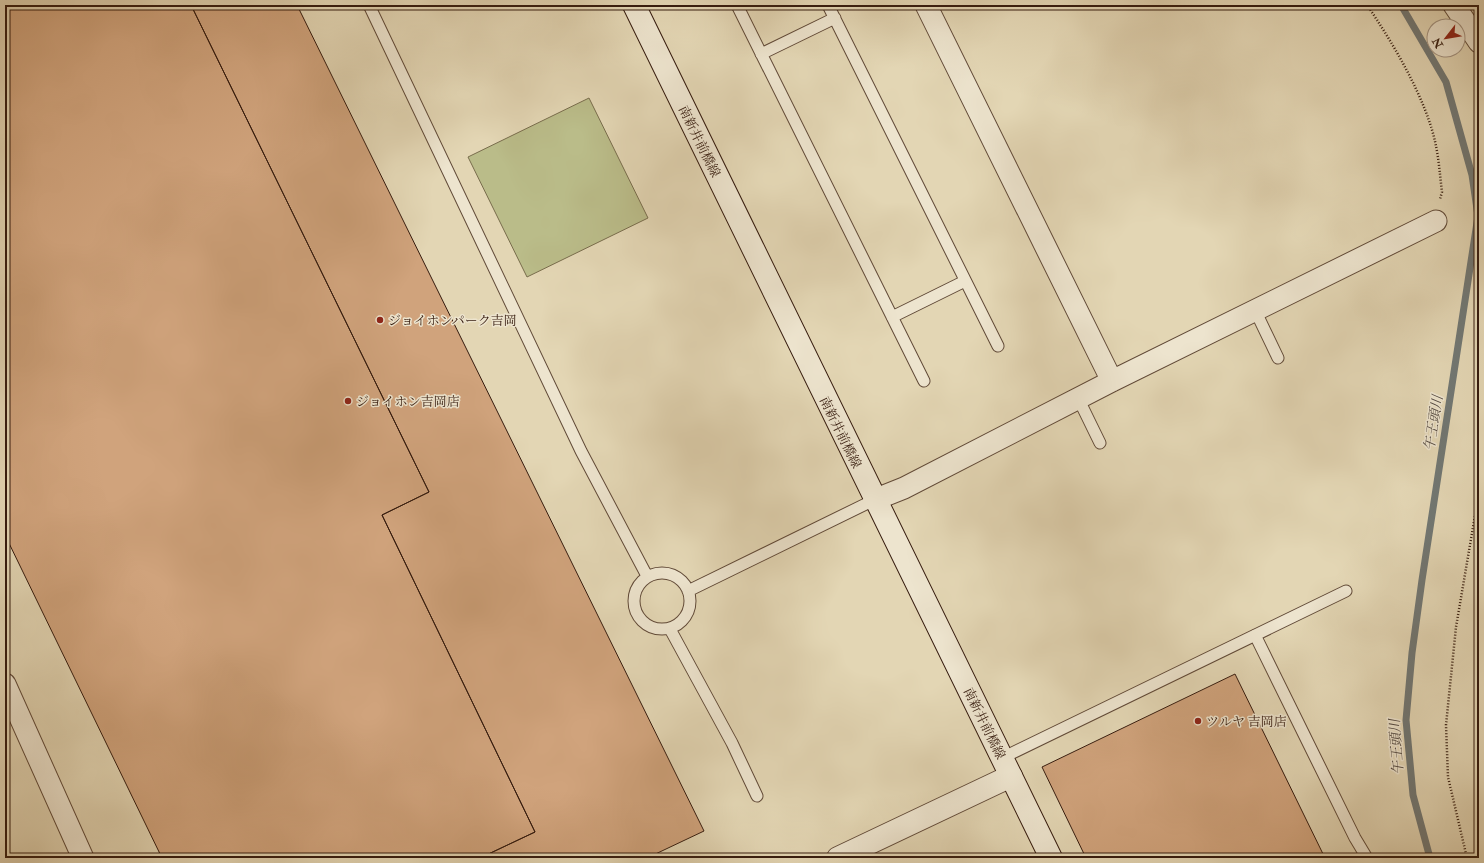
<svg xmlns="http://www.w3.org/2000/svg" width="1484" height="863" font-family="'IM FELL Double Pica','Noto Serif JP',serif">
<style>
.green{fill:#babc89;stroke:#786c4c}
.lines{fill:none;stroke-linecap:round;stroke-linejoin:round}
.stream{stroke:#727874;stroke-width:7}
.building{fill:#d0a37c;stroke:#361c0f}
.service-casing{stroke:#614a38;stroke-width:13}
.minor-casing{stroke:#614a38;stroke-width:23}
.tertiary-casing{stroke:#614a38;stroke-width:24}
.secondary-casing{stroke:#361c0f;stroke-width:24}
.path{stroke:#361c0f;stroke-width:2.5;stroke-dasharray:1 2;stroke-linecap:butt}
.service{stroke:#ede4ce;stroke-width:11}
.minor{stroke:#ede4ce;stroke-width:21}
.tertiary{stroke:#ede4ce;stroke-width:22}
.secondary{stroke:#ede4ce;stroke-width:22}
.poi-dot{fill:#8f2418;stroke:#ede4ce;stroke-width:1.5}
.labels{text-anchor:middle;stroke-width:3;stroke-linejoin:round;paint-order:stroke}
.street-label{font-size:13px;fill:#361c0f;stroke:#ede4ce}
.poi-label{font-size:13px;fill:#361c0f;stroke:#ede4ce;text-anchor:start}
.water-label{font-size:14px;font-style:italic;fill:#544a42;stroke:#ede4ce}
</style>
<rect width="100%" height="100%" fill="#e3d6b4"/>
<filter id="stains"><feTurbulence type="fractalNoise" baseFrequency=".005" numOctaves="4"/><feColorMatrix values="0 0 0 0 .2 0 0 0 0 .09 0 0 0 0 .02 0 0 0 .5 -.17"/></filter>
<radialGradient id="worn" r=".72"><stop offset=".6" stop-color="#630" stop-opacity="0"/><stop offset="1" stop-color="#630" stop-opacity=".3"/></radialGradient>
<path class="green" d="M589,98L648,218L527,277L468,157Z"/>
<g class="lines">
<path class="stream" d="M1401,5L1446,82L1472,175L1478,216L1422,580L1412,653L1406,720L1413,795L1430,858"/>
</g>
<path class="building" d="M5,5H191L429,492L382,515L535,832L480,858H162L5,535Z
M191,5H297L704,831L647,858H480L535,832L382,515L429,492Z
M1235,674L1325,858H1086L1042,767Z"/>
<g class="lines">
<g class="service-casing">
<path id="service" d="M369,5L581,451L647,576
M737,5L924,381
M828,5L998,346
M761,54L835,18
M1255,310L1278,358
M892,317L965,281
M1078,398L1100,443
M634 601a28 28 0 1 1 56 0a28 28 0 1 1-56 0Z
M688,591L874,500
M670,629L732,743L757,796
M1255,635L1355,838L1367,858
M1002,758L1346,591"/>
</g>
<g class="minor-casing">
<path id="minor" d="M926,5L1112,381
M1454,5L1479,42
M874,500L904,488L1112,381L1436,221
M5,684L83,858"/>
</g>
<g class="tertiary-casing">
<path id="tertiary" d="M838,858L1011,776"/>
</g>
<g class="secondary-casing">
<path id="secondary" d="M634,5L1051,858"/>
</g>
<path class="path" d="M1367,5C1393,43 1427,100 1436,146C1439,161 1440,176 1442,192L1440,199
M1467,858L1448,777L1446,725L1456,627L1479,492"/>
<use href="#service" class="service"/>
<use href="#minor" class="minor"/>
<use href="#tertiary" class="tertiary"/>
<use href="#secondary" class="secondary"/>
</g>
<g class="poi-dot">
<circle cx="380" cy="320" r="4"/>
<circle cx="348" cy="401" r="4"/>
<circle cx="1198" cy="721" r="4"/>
</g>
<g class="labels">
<g class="street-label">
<text transform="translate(700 141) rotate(64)" y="5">南新井前橋線</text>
<text transform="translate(841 432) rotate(64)" y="5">南新井前橋線</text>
<text transform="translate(985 723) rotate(64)" y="5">南新井前橋線</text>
</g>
<g class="poi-label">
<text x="388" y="325">ジョイホンパーク吉岡</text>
<text x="356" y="406">ジョイホン吉岡店</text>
<text x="1206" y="726">ツルヤ 吉岡店</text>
</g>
<g class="water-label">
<text transform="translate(1433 423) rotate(-81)" y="5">午王頭川</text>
<text transform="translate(1396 747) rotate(-94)" y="5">午王頭川</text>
</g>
</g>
<rect width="1484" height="863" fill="none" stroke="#e3d6b4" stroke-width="20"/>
<rect x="6" y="6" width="1472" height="851" fill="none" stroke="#361c0f" stroke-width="2"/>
<rect x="10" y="10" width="1464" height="843" fill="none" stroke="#361c0f"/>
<g transform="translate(1446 38) rotate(239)"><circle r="19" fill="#ede4ce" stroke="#a49482"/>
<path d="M0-3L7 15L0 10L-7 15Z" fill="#8f2418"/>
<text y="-6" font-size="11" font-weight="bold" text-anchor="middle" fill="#361c0f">N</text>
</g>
<rect width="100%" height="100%" filter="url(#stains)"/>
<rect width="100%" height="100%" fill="url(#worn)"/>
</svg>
